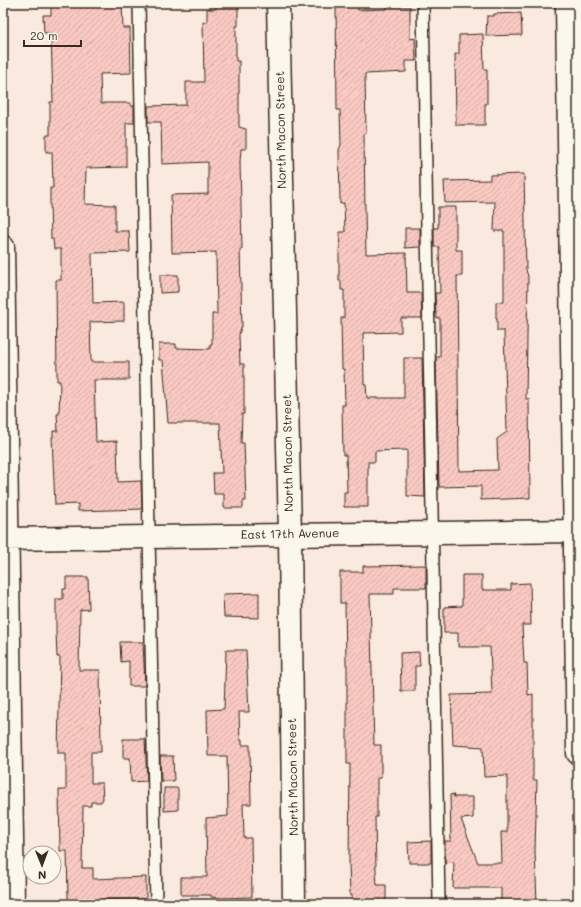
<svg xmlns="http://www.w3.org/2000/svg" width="581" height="907" font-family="Mali,sans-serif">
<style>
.building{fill:url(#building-hatch);stroke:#3b2a1e}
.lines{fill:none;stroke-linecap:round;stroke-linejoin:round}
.lane-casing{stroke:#3b2a1e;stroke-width:14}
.street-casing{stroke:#3b2a1e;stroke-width:25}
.secondary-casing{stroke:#3b2a1e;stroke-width:25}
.lane{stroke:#fbf7ec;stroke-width:11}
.street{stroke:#fbf7ec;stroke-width:22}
.secondary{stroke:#fbf7ec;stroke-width:22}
.labels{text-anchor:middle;stroke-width:3;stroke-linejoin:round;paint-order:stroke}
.street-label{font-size:12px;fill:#3b2a1e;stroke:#fbf7ec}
</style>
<defs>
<pattern id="building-hatch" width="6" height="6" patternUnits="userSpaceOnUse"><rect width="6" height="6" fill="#f9c9c2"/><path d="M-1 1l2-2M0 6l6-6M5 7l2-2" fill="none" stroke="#d6ada6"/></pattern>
</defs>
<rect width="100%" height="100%" fill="#fae9df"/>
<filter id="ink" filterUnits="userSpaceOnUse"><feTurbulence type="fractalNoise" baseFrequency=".025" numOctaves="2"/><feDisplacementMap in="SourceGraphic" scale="8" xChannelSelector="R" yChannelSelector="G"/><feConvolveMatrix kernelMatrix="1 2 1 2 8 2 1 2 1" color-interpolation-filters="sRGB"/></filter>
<g filter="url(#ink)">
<path class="building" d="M122,3L123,28H130L131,73L100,74L101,103H131V106H134V123H126V167L86,168L85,204L115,205V231H129L130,252L92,253L93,303L124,302V321L90,322L91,362H129V380H94L96,442L117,441L118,482L141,481L142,509L78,511V504L55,505L52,437H53V431H58L57,414H59L60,381H57L56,280H61V249H54L53,239H51L50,203V188H53L52,152H46V135H50V102H53L51,33H44L43,15H51V4Z
M216,3H235V6H238V26H236V61H239V127L246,129V149H241L240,162L242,249H240L242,327H241L239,335L240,364H244V414H242L241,443H244L246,501H243V508H224V494H214L213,473H222L220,423H168L163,360H159V344H176V348L210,349V344H212V314H217L216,252L172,253L171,195L208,194V162L162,164L161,122H148V106L186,105V82H204L203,22H207V9H216Z
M338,3H358V10L387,9V6H410V39L415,38L416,61H406V72L365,74L366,133H364L365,212L366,254L406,253L407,293H421L422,318H401V332L363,333L364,384H366L367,398H404V358H422L425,497L407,496V450L375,451V462H368V507H344V492H347L346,455H343L342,405H345L344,369H342L341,318H344V290H341V281H339V256L340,232H345L344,203L340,204L339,150L341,145L340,110H337L336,4Z
M521,13L522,35L486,36L487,16H494V14Z
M483,34L484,69H487V104H485V125H456L455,54H459V35Z
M524,174L526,270L528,276L526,399H529L530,498L481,500V486L439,487L436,357H440V318H436L435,293H440L439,247H434V228H438V207H456V250H462V276H457L459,471L498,470L497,439L507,432L504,331H497V319H496V302H504V231H494L495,202L445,203L444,181L490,180V175Z
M405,228H420V247L405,248Z
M160,275H178V292L160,293Z
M426,565V588H394V594H370L374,745H381V778H377V817H375L376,870L377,885H386V902L352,904V895H350L349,862L350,764H347V665H346L345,603H340V572H363V566Z
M462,575H482V590H511V584L530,583L531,625H522L524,663H527L528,695L533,694V780H537L535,850L537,904L501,902V888H453L454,862L445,863V841H451L450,795L453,794L454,797H473V818L461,819L478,863H502L501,832H507V776L484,777L483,747L453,745L451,695L492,694L490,647H458V633H444V607L462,606Z
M66,577H88L89,609L80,610L79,670H100L101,752H91V783H102L103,799L101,802H91V806H83L82,868H93V879L146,877V899L68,900L67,851H60L59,790H66V753H58L60,657H57L56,631V599H63V589H66Z
M259,593V618L224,617L223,594Z
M120,642H143L145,686H129V661L121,662Z
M226,650H246L249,712H239L240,740H242V745H250L251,804H243L244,838H251L252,897L222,898L211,897V895H181V877H207L206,818L228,816L227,756H208L207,710L224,709Z
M419,652L420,666H415V691H401L400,653Z
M123,739H145L147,781L131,782L130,758H123Z
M160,756H173L174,781H161Z
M164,788H178V810L164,811Z
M431,841V863H409L408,842Z"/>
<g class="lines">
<g class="lane-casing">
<path id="lane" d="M139,3L156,904
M423,3L439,904"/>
</g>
<g class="street-casing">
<path id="street" d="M278,3L290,534L294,904
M567,3L578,753"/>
</g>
<g class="secondary-casing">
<path id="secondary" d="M3,247L13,904
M3,539L578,531"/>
</g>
<use href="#lane" class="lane"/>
<use href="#street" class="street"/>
<use href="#secondary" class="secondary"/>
</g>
</g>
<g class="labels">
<g class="street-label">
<text transform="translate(281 130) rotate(-91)" y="4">North Macon Street</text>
<text transform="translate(288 453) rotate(-91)" y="4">North Macon Street</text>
<text transform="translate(290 534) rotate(-1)" y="4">East 17th Avenue</text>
<text transform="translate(293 777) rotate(-91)" y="4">North Macon Street</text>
</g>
</g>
<rect width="581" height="907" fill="none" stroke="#fbf7ec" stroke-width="16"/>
<rect x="8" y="8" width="565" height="891" fill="none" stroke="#3b2a1e" stroke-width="1.5" filter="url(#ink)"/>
<g transform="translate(42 865) rotate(179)"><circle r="19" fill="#fbf7ec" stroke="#aea59a"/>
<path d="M0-3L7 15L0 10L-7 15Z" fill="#3b2a1e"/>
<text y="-6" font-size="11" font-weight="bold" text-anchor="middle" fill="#3b2a1e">N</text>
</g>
<path d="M24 40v6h57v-6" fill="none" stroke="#3b2a1e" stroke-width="2"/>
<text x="30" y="40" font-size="12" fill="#3b2a1e" stroke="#fbf7ec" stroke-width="3" paint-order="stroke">20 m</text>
</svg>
